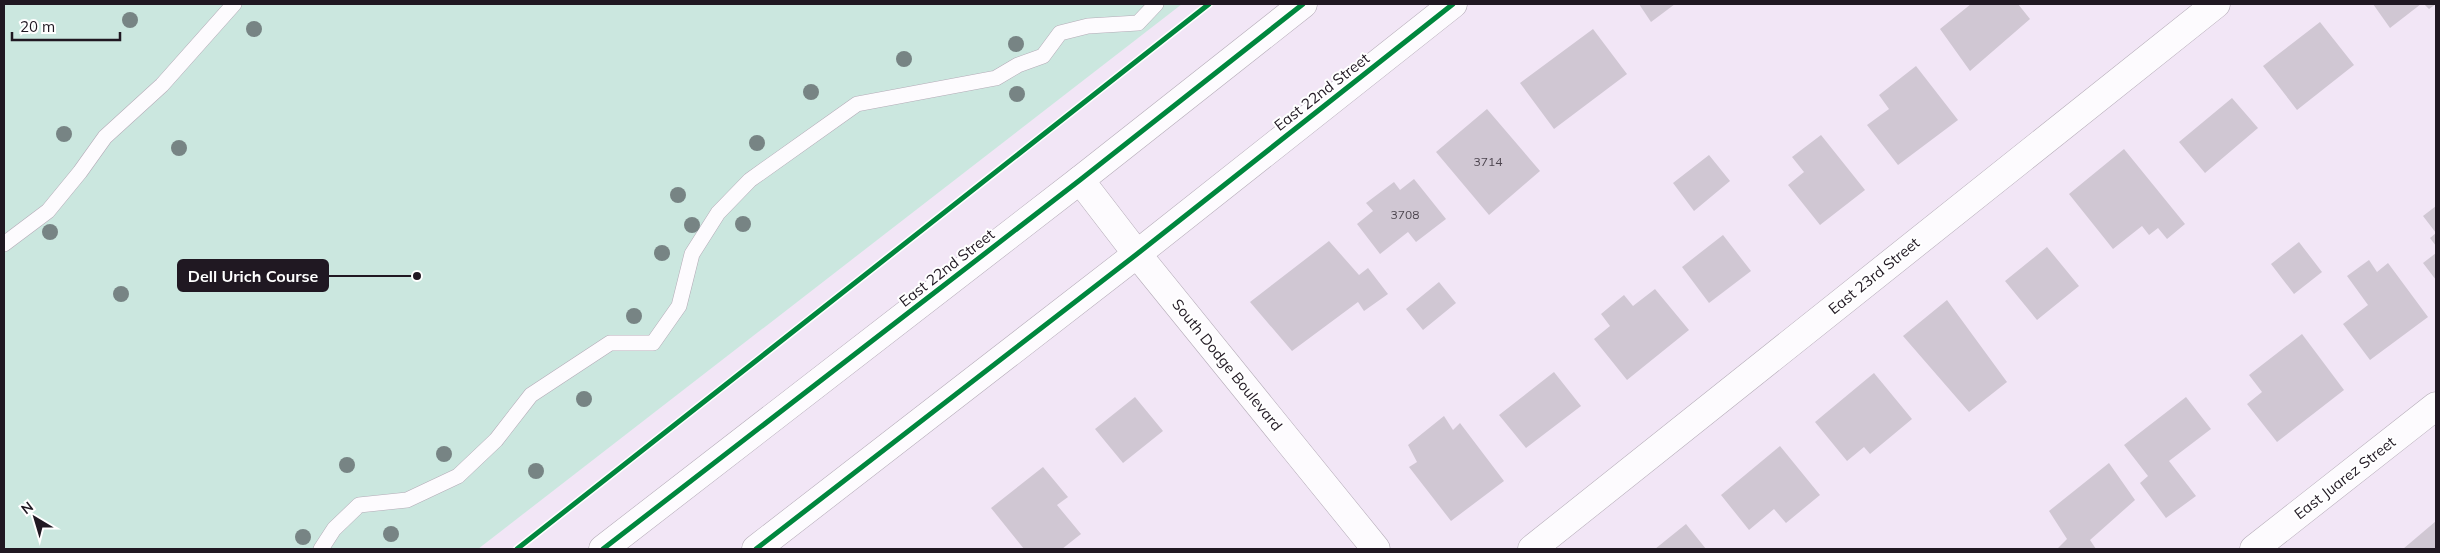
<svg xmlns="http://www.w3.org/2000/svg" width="2440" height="553" font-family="Mulish,sans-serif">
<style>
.green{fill:#cbe7df}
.building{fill:#d0c7d3}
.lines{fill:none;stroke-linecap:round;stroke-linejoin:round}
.service-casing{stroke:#b4abb7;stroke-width:16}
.minor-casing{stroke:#b4abb7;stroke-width:29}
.primary-casing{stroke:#b4abb7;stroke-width:29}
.service{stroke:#fdfbfe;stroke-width:15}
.minor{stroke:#fdfbfe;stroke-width:28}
.primary{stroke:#fdfbfe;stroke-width:28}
.cycleway-casing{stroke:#fff;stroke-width:8}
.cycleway{stroke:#00873e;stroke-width:5}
.tree{fill:#778484}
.labels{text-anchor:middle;stroke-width:4;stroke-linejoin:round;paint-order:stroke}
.number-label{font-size:12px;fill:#4c444e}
.street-label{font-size:15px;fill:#201822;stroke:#fff}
.leader{fill:none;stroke:#201822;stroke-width:2}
.callout-dot{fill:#201822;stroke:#fff;stroke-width:2}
.callout{fill:#201822;stroke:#201822;stroke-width:2}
.callout-label{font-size:16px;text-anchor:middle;font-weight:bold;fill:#fff}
</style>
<rect width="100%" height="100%" fill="#f2e6f6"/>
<path class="green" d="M4,4H1182L478,549H4Z"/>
<path class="building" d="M1639,4H1675L1651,22Z
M1971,4H2018L2030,19L1970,71L1940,29Z
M2373,4H2421L2390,28Z
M2424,4H2436L2429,9Z
M2320,22L2354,65L2297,110L2263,66Z
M1593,29L1627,74L1554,129L1520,83Z
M1916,66L1958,120L1898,165L1867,125L1889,109L1879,95Z
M2232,98L2258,128L2205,173L2179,142Z
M1487,109L1540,171L1489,215L1436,152Z
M1821,135L1865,190L1820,225L1788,185L1804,172L1792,157Z
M2124,149L2185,224L2167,239L2158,228L2149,235L2142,226L2113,249L2069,194Z
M1709,155L1730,181L1694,211L1673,183Z
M1414,179L1446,219L1416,242L1408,232L1380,254L1357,224L1373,211L1366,203L1394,182L1400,190Z
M2436,206V246L2430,238L2436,233L2423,216Z
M1723,235L1751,271L1709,303L1682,267Z
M1329,241L1359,275L1368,268L1388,294L1364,311L1358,302L1292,351L1250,302Z
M2299,242L2322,272L2294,294L2271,264Z
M2047,247L2079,286L2037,320L2005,281Z
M2436,253V280L2423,263Z
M2369,260L2377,272L2388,263L2428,317L2370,360L2343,324L2368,305L2347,276Z
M1439,282L1456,303L1423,330L1406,309Z
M1655,289L1689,330L1627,380L1594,339L1610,326L1601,314L1624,295L1633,306Z
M1947,300L2007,382L1969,412L1903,336Z
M2302,334L2344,390L2277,442L2247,404L2262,392L2249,375Z
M1554,372L1581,406L1526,448L1499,415Z
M1874,373L1912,419L1870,454L1864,447L1847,461L1815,422Z
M1135,397L1163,431L1123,463L1095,429Z
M2186,397L2211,429L2169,461L2196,496L2166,518L2140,483L2148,476L2124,445Z
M1444,416L1453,430L1460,423L1504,481L1451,521L1409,467L1417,462L1408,445Z
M1780,446L1820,495L1786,523L1774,509L1749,530L1721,495Z
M2109,463L2135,500L2090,540L2096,549H2057L2067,539L2049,511Z
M1043,467L1068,497L1057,505L1081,534L1062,549H1024L991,508Z
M2436,521V549H2403Z
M1686,524L1706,549H1655Z"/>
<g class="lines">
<g class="service-casing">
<path id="service" d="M4,244L48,211L80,172L105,137L162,85L234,4
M321,549L334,529L359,505L407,500L458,476L496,440L531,395L610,343H653L679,306L692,254L718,213L750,180L857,104L996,78L1018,65L1043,56L1060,33L1088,26L1138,23L1156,4"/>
</g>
<g class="minor-casing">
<path id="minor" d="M1080,180L1137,254L1376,549
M1532,549L2216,4
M2254,549L2436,406"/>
</g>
<g class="primary-casing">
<path id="primary" d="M603,549L1080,180L1303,4
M756,549L1137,254L1453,4"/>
</g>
<use href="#service" class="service"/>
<use href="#minor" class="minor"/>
<use href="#primary" class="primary"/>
<g class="cycleway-casing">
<path id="cycleway" d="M517,549L1209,4
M603,549L1080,180L1303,4
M756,549L1137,254L1453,4"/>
</g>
<use href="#cycleway" class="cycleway"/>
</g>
<g class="tree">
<circle cx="130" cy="20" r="8"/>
<circle cx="254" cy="29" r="8"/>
<circle cx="1016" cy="44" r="8"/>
<circle cx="904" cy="59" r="8"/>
<circle cx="811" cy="92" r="8"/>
<circle cx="1017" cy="94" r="8"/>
<circle cx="64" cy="134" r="8"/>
<circle cx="757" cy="143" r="8"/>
<circle cx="179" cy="148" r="8"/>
<circle cx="678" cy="195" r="8"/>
<circle cx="743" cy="224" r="8"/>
<circle cx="692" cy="225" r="8"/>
<circle cx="50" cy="232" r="8"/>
<circle cx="662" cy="253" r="8"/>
<circle cx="121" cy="294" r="8"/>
<circle cx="634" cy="316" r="8"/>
<circle cx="584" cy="399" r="8"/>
<circle cx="444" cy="454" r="8"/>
<circle cx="347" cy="465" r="8"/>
<circle cx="536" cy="471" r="8"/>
<circle cx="391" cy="534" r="8"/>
<circle cx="303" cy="537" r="8"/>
</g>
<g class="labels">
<g class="number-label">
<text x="1488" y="166">3714</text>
<text x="1405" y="219">3708</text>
</g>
<g class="street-label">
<text transform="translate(1322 92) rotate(-38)" y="5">East 22nd Street</text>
<text transform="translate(947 268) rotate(-38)" y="5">East 22nd Street</text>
<text transform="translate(1874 276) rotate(-39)" y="5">East 23rd Street</text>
<text transform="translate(1227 365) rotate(51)" y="5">South Dodge Boulevard</text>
<text transform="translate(2345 478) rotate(-38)" y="5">East Juarez Street</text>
</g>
</g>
<path class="leader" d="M417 276L328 276"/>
<circle class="callout-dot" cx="417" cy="276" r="5"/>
<rect class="callout" x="178" y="260" width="150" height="31" rx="5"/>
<g class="callout-label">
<text x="253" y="282">Dell Urich Course</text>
</g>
<rect width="2440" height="553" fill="none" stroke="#201822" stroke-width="10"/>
<g transform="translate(35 518) rotate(322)" stroke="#ffffff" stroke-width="4" paint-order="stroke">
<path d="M0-4L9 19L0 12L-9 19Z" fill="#201822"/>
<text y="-8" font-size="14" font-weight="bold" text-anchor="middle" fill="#201822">N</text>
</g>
<path d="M12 32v8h108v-8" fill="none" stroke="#201822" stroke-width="2.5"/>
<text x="20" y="32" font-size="15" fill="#201822" stroke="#ffffff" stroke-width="4" paint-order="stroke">20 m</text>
</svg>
